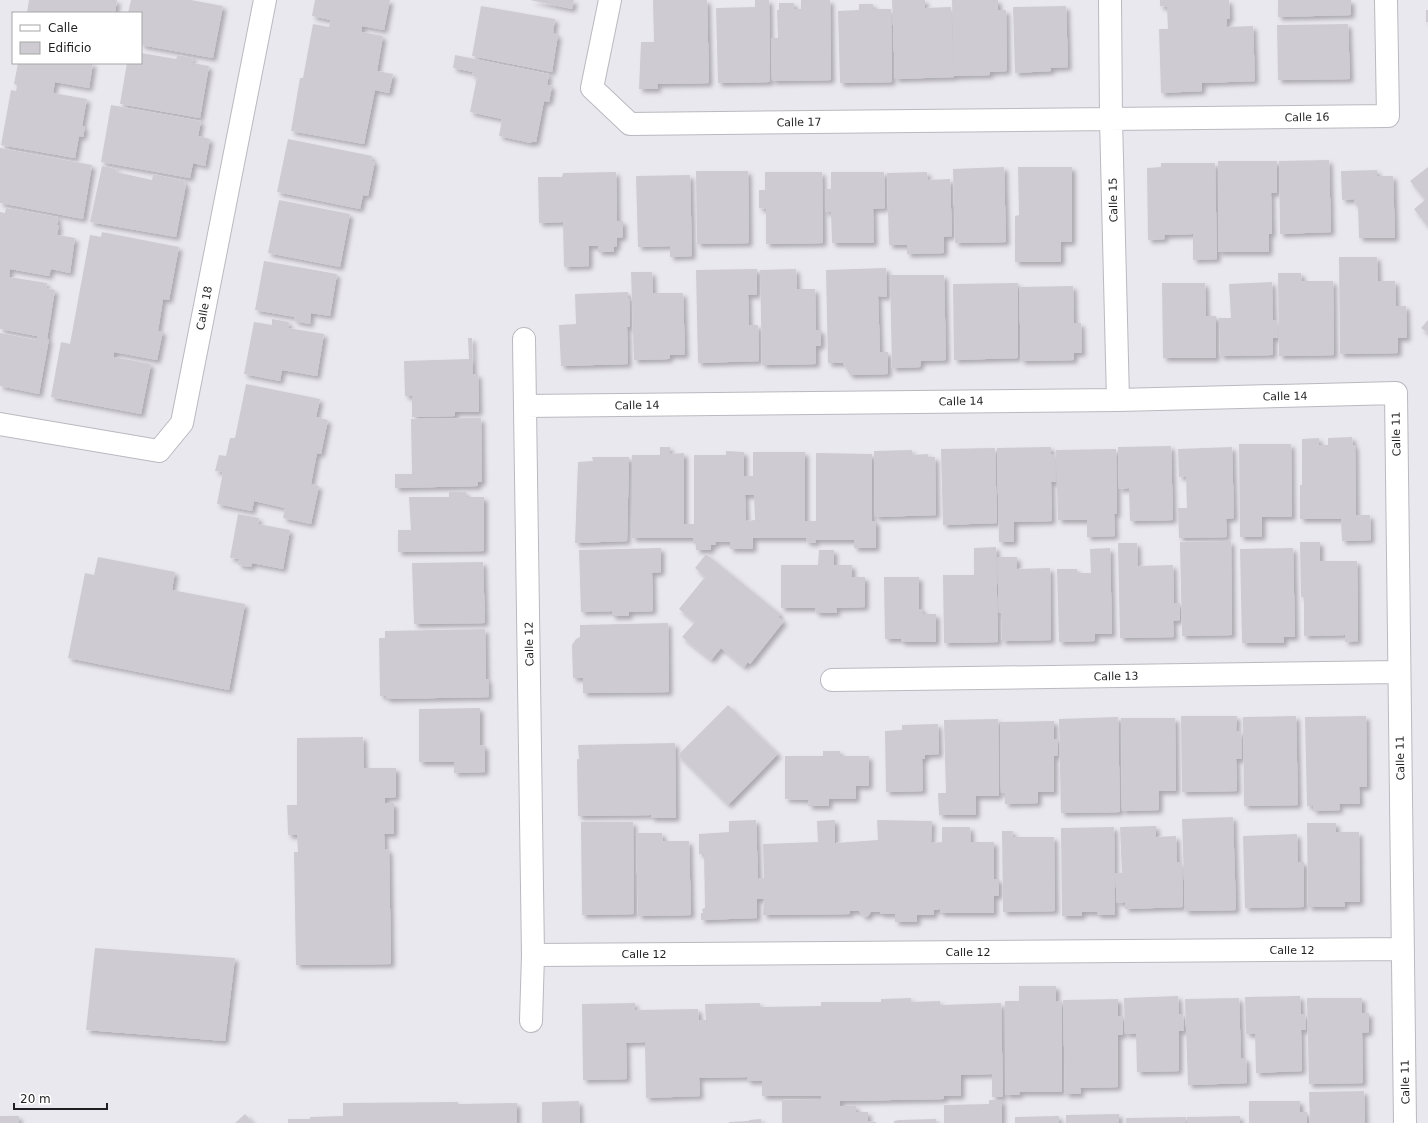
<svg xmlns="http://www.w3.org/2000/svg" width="1428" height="1123" font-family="'DejaVu Sans',sans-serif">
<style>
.building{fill:#ceccd2;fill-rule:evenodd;filter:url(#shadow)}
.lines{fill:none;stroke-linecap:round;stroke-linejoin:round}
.street-casing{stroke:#bab9bf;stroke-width:24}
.street{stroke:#fff;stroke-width:22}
.labels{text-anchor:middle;stroke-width:3;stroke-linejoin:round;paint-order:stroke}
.street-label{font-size:11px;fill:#1f1f21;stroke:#fff}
</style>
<defs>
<filter id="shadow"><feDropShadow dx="3.5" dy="3.5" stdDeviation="2" flood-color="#0004"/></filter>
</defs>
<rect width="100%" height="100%" fill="#eae8ef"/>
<path class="building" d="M29,0H117L115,13H27Z
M131,0H191L223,6L213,58L141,45V13H128Z
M315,0H390L384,30L362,26V32L383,36L377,71L393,74L389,93L375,90L364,144L291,131L300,78H303L313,24L329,27L331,20L312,16Z
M530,0H574L572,9Z
M653,0H707L709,83L657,84L658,89H639L641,42H654Z
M755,0H769L770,82L718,83L716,8L755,7Z
M801,0H830L831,80L772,81L771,38H778L777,10H779V3H794V9H801Z
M892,0H925V8L951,7L954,77L895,79Z
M952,0H998V10H1006L1007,71L990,72V75L954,76Z
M1160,0H1229L1230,19H1227V27L1253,26L1255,81L1202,83V91L1161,93L1159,29H1168L1167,7L1160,6Z
M1278,0H1351V15L1278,17Z
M859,4H873V9H891L892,82L840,83L838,11L859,10Z
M481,6L555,19L553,33L558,35L552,72L472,56Z
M1066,6L1068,67L1051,68V71L1015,73L1013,7Z
M1426,10H1428V22H1426Z
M1348,24L1350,79L1278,80L1277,25Z
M141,53L176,59L178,55L193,58L192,63L209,66L200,118L120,104L127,63H141Z
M455,55L549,74L547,85L552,86L549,102L544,101L536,142H532L531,143L499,136L502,119L470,112L477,77L472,76L473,72L453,68Z
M18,63H93L89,88L55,82L53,93L87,99L82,126L85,127L83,137L79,136L75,158L1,145L11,90L16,91L17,87V85L14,84Z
M111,105L201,121L198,136L210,139L205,166L193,163L190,178L101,162Z
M288,139L372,156L371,161H375L368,196L363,195L360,209L277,192Z
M0,148L92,165L83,219L0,203Z
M1329,160L1331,232L1280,234L1279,161Z
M1218,161H1277V193H1271L1272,234H1269V252H1218Z
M1161,163H1215L1217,259L1193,260V234L1164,235L1165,239L1148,240L1147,168L1161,167Z
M102,166L117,169L116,172L152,180L153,174L185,181L184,184L186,185L176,237L90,222Z
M1004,167L1006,242L955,243L953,169Z
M1018,167H1072V242H1061V262H1015V216L1019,215Z
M1428,167V225L1427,226L1414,209L1425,200L1410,181Z
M1377,170V176H1393L1395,238H1359L1358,204H1354L1355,199L1342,200L1341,171Z
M696,171H748L749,243L697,244Z
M616,172L617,221H623V237L617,238V246L614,247V252H598V246H589V266L564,267L563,222L539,223L538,177H562L563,173Z
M765,172H822L823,243L766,244V209L759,208V190H765Z
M831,172H884L885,208L873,209L874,243H832L831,212H825V189H831Z
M927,172L928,180L950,179L952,236L944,237V253L907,254V245H889L887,173Z
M690,175L692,256L670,257V246L638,247L636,176Z
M279,200L350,214L340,267L268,253Z
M6,208L58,217L57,225H59L57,235L75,238L70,273L51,269L49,276L10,269L9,277L47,283L46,288L55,290L47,339H49L39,394L0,386V333L37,340V336L0,329V212L5,213Z
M102,232L179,247L169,300L163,299L158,331H163L157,360L114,352V357L151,364L141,414L51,397L61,342L70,344L90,235L101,237Z
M1339,257H1377L1378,281H1395L1396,306H1406L1407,338H1398V353L1340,354Z
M264,261L337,274L330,316L311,313L310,324L294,321L295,317L255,310Z
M886,268L887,297L878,296L880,352H888V374L850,375L843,363H828L826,270Z
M757,269V295H748L749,325H758L759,361L698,363L696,270Z
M796,269L797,289H815L816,330H821V346H816V364L762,365L760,270Z
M631,272H652L653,293H683L685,355H670L669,359L634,360Z
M1278,273H1301L1302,281H1333L1334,355L1279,356Z
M890,275H944L946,360L921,361L920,367L892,368Z
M1272,282L1273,320H1277L1278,338H1273V355L1220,356L1219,318H1231L1229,284Z
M1018,283V358L954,360L953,284Z
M1162,283H1205L1206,316H1216V358H1163Z
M1073,286L1074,323H1081L1082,353H1074V360L1021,361L1019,287Z
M628,292V298H629L630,327H627L628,364L561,366L559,325L576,324L575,294Z
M272,319L289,322L288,328L324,334L317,376L282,370L280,381L244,374L254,322L272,325Z
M1428,320V333L1421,328Z
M468,338H472L473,374H478L479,412H455V416L412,417V396H405L404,361L469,359Z
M246,384L320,399L316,417L328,420L321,454L317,453L311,484L319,486L311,524L283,518L285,508L254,501L252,511L217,504L223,472L215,471L219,455L226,456L230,438H235Z
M481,418L482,482H478V486L395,488V474H412L411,419Z
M1352,437L1353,445H1355L1356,515H1370L1371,540L1342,541L1341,519H1300V485H1302V439L1319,438V445H1328V438Z
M1239,444H1291L1292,517H1262V537H1240Z
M1171,446L1173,520L1130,521L1129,488L1119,489L1118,447Z
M660,447H670V454L684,453V524H694V455H726V451L744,452V476H753V452H805V521H816V453L872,454V521H876V548H854V540H815L816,543L806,542V538H753V549H730V542H715L716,545H711V550H696V542H693V538H632V455H660ZM745,495H754L755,520L746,521Z
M1051,447V454H1055L1056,482H1051L1052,521L1014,522V542H999L997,448Z
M1232,447L1234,518L1226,519L1227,537L1179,538L1178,508H1187L1186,476L1179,477L1178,449Z
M995,448L997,523L943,525L941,449Z
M1116,449L1117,514H1114L1115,536L1087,537V520H1058L1056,450Z
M912,450V455L928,454V457H935L936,515L875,517L874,451Z
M592,457H629L627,541L575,543L578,462L593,461Z
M449,492H466V497H484V551L398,552V530H411L409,497H449Z
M238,514L259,518L258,524L290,530L283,569L252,563L251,567L238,565L239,559L230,558Z
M1231,541L1232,635L1182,636L1180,542Z
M1300,542H1320V561H1357L1358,641L1345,642V635L1304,636V597H1301Z
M1118,543H1137L1138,566L1173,565L1174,603H1180V620L1173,621L1174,637L1120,638Z
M996,547L998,642L944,643L943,575H974V548Z
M661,548V572L652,573L653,611L629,612V616H612V611L581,612L579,550Z
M1110,548L1112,634H1095V641L1059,642L1057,569H1077V573H1091L1090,549Z
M1293,548L1295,637H1284V643H1242L1240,549Z
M819,550H834V565H852V577H865V607L836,608L837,613H816L815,608H781V565H818Z
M706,554L780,614L778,617L784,621L750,664L748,662L744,667L721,648L711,660L682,637L695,622L679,609L705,577L695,568Z
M98,557L175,572L172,590L245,604L229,690L68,658L85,573L94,575Z
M997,557H1017V569L1050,568L1051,640L1002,641L1001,613H999Z
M483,562L485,623L414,624L412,563Z
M884,577H919V609H923V614H936V642H901V639H885Z
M668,623L669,692L583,693V678H573L572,645L576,639L580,637V625Z
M485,629L486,679H488L489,697L386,699V696H380L379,638H385V631Z
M728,705L778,754L728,805L678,755Z
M480,708V745L485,746V772L454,773V762H419V709Z
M1181,716H1237L1236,732L1241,731L1242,759H1236L1237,791L1182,792Z
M1296,716L1298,805L1244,806L1243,717Z
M1366,716L1367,787H1359L1360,804H1339L1340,810L1313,811V806H1307L1305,717Z
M1118,717L1120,812L1061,813L1059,719Z
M1121,718H1175L1176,791H1159V810L1122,811Z
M998,719L999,796H976V815H939L938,793H946L944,720Z
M1054,721V739H1058V755L1054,756V792H1038V803L1005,804V793H1001L1000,722Z
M938,724L939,754L925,755V759H922L923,791L886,792L885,731L902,730V725Z
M363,737L364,768H396V797L385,798V803H394V834H384L385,849L389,850L391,964L296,965L294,852H298L297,835H288L287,805H297V738Z
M675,743L676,818H651V815L578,816L577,759H579L578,745Z
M823,751H840V756H869V786H856V799H829V806H808L809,800L785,799V756H823Z
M1233,817L1236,910L1185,911L1182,819Z
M756,820L758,879L764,878L763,844L818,842L817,821L835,820V843L878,840L877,820L932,821L931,843L942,842V827H970L971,842H994V879H999V896H994V913H940V909L934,910V915H917V922H895V914H880V912H871L867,917L863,916L859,911H850V914L763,915L764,899H757V918L701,920V913H703L702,909L705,908L704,854H699V834L729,832V821Z
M581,822H633L634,914L582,915Z
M1307,823H1336V832H1359L1360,902H1344L1345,907H1308Z
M1156,826V837L1176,836L1177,862H1182L1183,907L1125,909V902L1117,903L1115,873H1122L1120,827Z
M1114,827L1115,915H1097V912H1082V916H1062L1061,828Z
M1002,831H1013L1012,837H1054L1055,911L1003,912Z
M636,833H662L663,841H689L691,915L638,916Z
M1297,834L1298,862H1304V907L1245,908L1243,836Z
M95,948L235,958L225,1041L86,1030Z
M1019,986H1056V1002L1062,1001V1092H1019L1020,1095H1005V1001H1019Z
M1178,996L1179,1014H1183L1184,1031H1179V1071L1137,1072L1136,1034H1125L1124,998Z
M1300,996L1301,1014H1305L1306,1030H1301L1302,1071L1256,1073L1255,1034H1246L1245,997Z
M911,998V1002L940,1001V1005L1001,1003L1003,1097H992V1074L961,1075V1096H944V1099L840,1101V1106H856V1112H868V1121L876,1122V1123H782V1100L821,1099V1096H762V1081H747V1077L699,1078L700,1096L646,1098L645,1042L626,1043L627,1079L583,1080L582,1004L635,1003V1010L698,1009L699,1020H706L705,1004L760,1003V1007L821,1006V1002H881V999Z
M1239,998L1241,1058H1246L1247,1083L1188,1085L1185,999Z
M1307,998H1362V1013H1369V1032L1362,1033L1363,1083L1309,1084Z
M1118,999V1016H1123V1035H1118V1087L1080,1088L1081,1094H1065L1063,1000Z
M1364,1091L1365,1123H1310L1309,1092Z
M989,1100H1002V1123H944V1105L989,1104Z
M579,1101L580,1123H542V1102Z
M1249,1101H1300V1112H1307V1123H1249Z
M458,1102V1104L517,1103V1123H288V1119H310V1117L343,1116V1103Z
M245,1114L253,1123H235Z
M1119,1114V1123H1066V1115Z
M0,1116H19V1123H0Z
M1059,1116V1123H1015V1117Z
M1240,1116V1123H1187V1117Z
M1186,1117V1123H1126V1118Z
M761,1119V1123H729V1122L749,1121V1120Z
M936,1119V1123H894V1121L899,1120Z"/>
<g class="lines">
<g class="street-casing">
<path id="street" d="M610,0L592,88L630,124L1388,116L1386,0
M1110,0L1111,119L1118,400
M524,339L533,955L531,1021
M525,406L1118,400L1396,393L1405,1123
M0,424L159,451L182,423L265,0
M832,680L1399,672
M533,955L1403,949"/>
</g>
<use href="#street" class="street"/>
</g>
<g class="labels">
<g class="street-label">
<text transform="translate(1307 117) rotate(-1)" y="4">Calle 16</text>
<text transform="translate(799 122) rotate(-1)" y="4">Calle 17</text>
<text transform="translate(1113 200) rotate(-91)" y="4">Calle 15</text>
<text transform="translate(204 308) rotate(-79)" y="4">Calle 18</text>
<text transform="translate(1285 396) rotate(-1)" y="4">Calle 14</text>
<text transform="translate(961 401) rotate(-1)" y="4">Calle 14</text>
<text transform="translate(637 405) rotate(-1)" y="4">Calle 14</text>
<text transform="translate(1396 434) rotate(-91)" y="4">Calle 11</text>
<text transform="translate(529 644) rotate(-91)" y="4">Calle 12</text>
<text transform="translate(1116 676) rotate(-1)" y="4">Calle 13</text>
<text transform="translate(1400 758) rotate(-91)" y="4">Calle 11</text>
<text x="1292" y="954">Calle 12</text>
<text x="968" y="956">Calle 12</text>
<text x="644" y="958">Calle 12</text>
<text transform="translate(1405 1082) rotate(-91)" y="4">Calle 11</text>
</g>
</g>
<rect x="12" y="12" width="130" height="52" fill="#ffffff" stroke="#a5a5a6"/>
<rect x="20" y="25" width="20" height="6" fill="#ffffff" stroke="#a5a5a6"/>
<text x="48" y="32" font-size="12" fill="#1f1f21">Calle</text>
<rect x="20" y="42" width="20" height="12" fill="#ceccd2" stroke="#a5a5a6"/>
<text x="48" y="52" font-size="12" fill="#1f1f21">Edificio</text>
<path d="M14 1103v6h93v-6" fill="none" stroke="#1f1f21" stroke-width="2"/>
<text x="20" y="1103" font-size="12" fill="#1f1f21" stroke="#ffffff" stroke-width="3" paint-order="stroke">20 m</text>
</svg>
